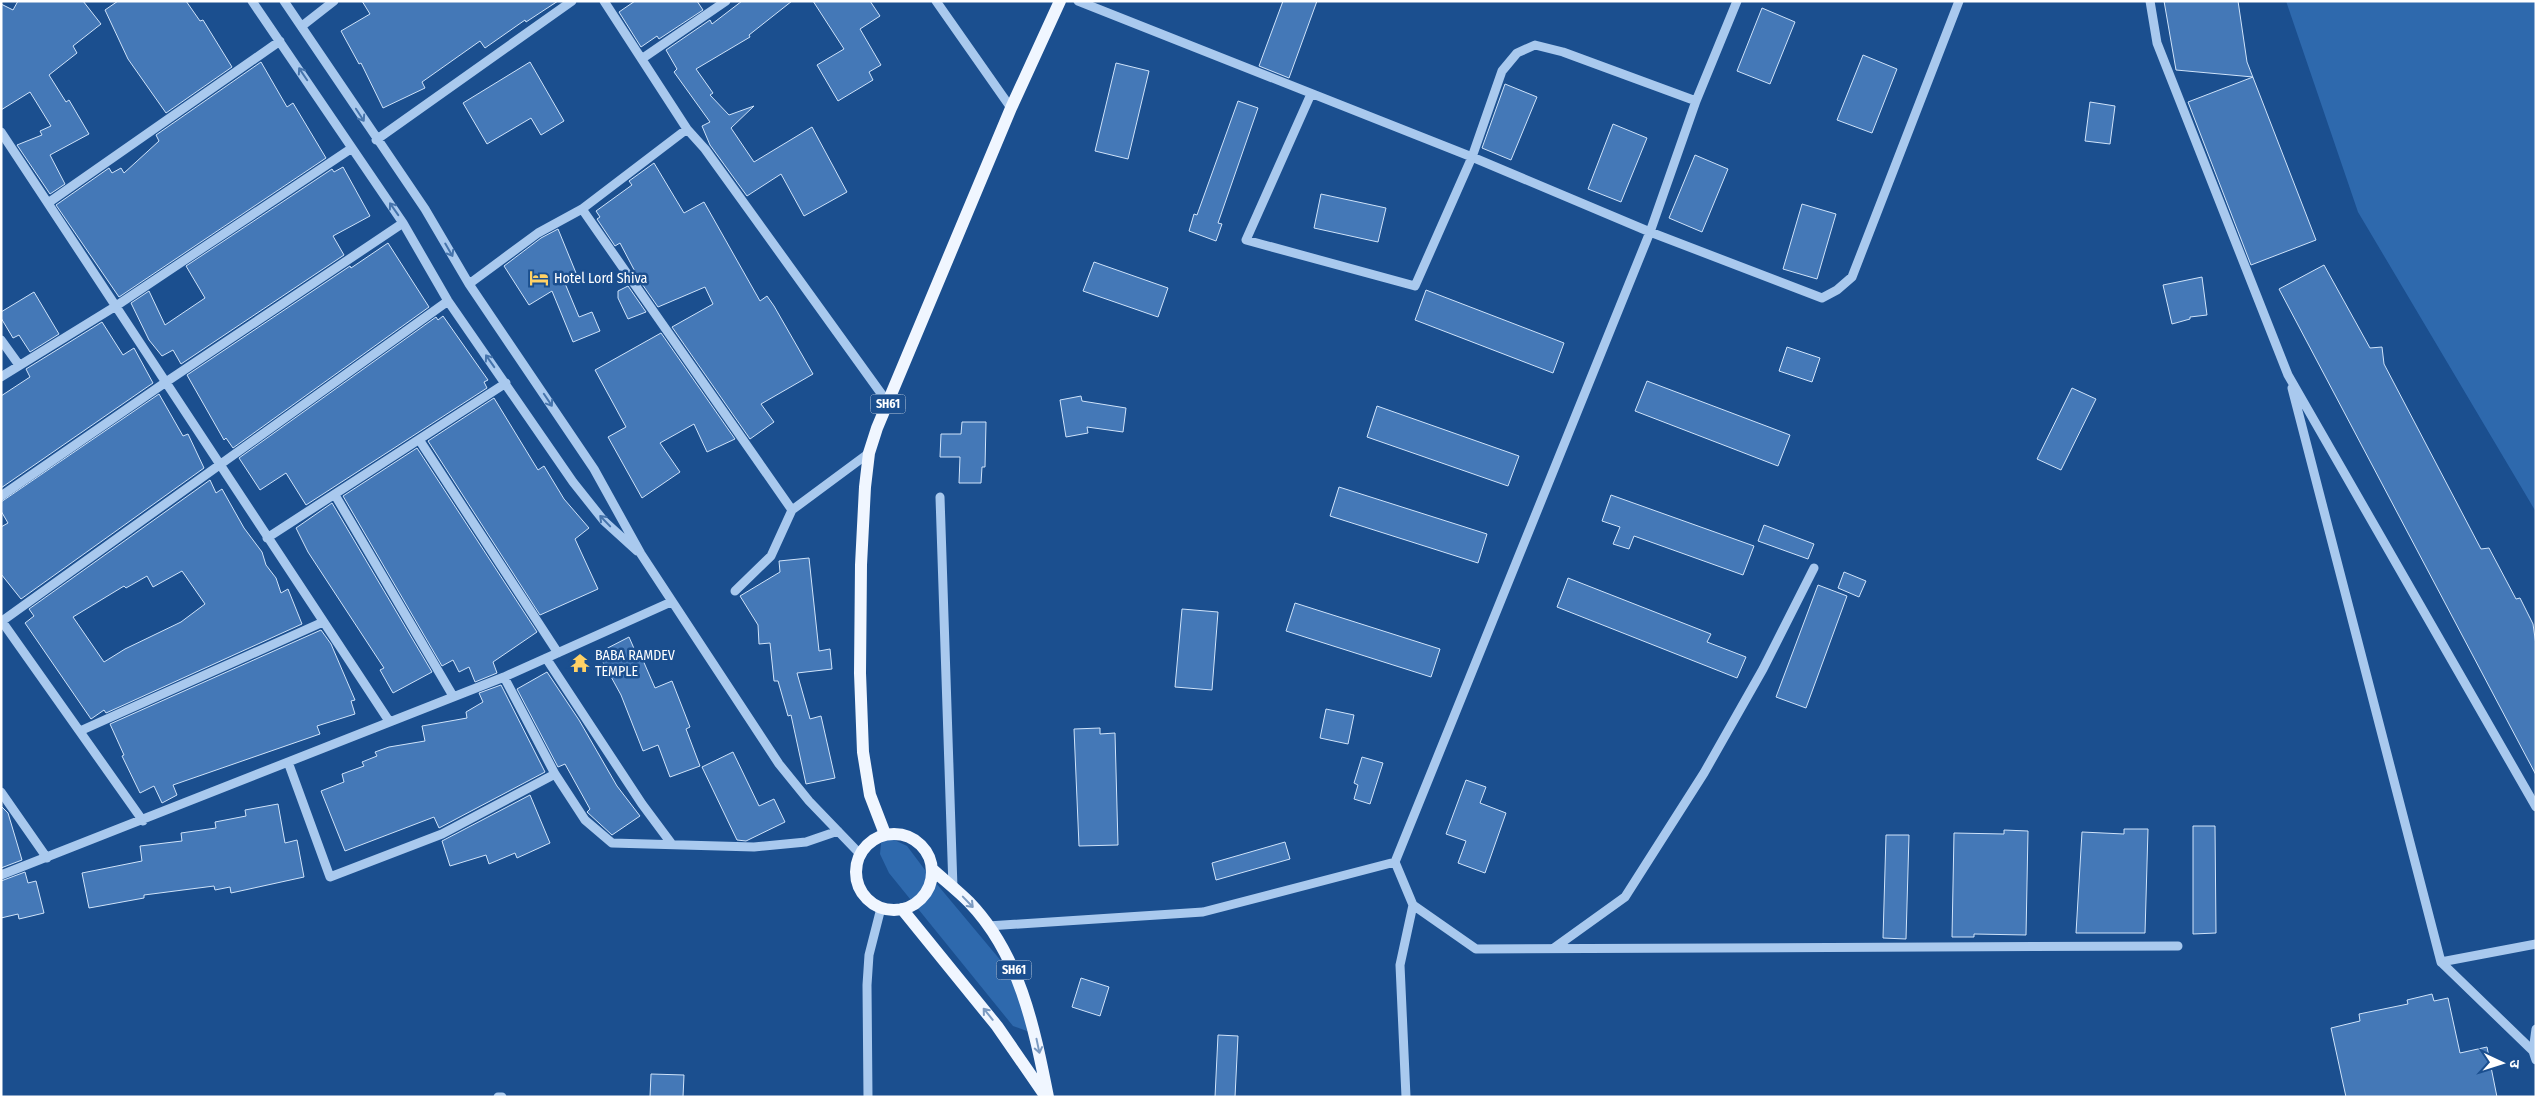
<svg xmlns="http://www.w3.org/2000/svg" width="2537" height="1098" font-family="'Fira Sans Condensed','Noto Sans Devanagari',sans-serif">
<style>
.green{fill:#2e69ad}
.building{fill:#4478b7;stroke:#cfe3fa;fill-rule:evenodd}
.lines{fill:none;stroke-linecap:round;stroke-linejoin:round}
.minor{stroke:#a9c9ee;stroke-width:9}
.major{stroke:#f0f6ff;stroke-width:12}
.oneway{stroke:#4674ac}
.oneway2{stroke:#7b9ac1}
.labels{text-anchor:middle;stroke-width:5;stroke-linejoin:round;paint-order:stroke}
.shield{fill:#1b4f8f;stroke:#bbcadd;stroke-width:1}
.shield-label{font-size:12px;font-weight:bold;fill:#fff}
.poi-label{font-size:14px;fill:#fff;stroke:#1b4f8f;text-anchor:start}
</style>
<rect width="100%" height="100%" fill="#1b4f8f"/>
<path class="green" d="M2286,1H2536V512L2358,212Z
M882,834L907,846L925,870L1007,968L1035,1034L1013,1026L889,873L880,854Z"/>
<path class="building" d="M18,1H83L101,24L73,46L77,53L49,75L66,102L69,100L89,134L50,155L65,184L50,194L17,145L42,135L40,131L51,126L30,92L1,110V4L13,10Z
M118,1H186L200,21L203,20L232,67L166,113L128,59L105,10Z
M362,1H558L526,22L525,20L485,48L480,41L422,82L425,88L383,108L361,63L359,64L341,31L370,14Z
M635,1H697L703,10L659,39L657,36L641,47L619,12Z
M742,1H792L749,35L750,37L696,69L713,93L710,95L729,115L754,106L731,128L754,162L812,127L847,192L804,216L781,174L747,196L710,145L702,126L710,122L674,72L677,69L666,50L710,20L712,24Z
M813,1H870L880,16L860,29L881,65L869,72L873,80L838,101L817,65L844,49Z
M1283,1H1317L1289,78L1259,66Z
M2164,1H2238L2247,62L2316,240L2251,265L2188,102L2253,77L2176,70Z
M1762,8L1795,22L1770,84L1737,71Z
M1863,55L1897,69L1872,133L1837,120Z
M261,62L287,107L293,103L326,158L119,297L56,205L109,168L112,173L121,168L124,173L159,141L156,135Z
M530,62L564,121L541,135L531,118L487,144L463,103Z
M1116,63L1149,71L1128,159L1095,151Z
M1505,84L1537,97L1511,160L1482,148Z
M1238,101L1258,108L1218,223L1222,224L1216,241L1189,231L1194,214L1197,215Z
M2090,102L2115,106L2110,144L2085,141Z
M1613,124L1647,138L1621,202L1588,189Z
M1695,155L1728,169L1702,232L1669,218Z
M654,163L684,213L704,202L760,301L767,296L774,306L813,374L761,404L774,422L750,439L672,327L713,304L705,287L658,307L640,281L620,243L615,246L597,219L600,217L596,211L632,185L629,181Z
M343,167L370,216L333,236L344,255L181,364L173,350L162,356L149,340L131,303L149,291L165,325L205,298L186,266L332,169L334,172Z
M1321,194L1386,208L1378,242L1314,228Z
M1802,204L1836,214L1817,279L1783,269Z
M558,229L576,273L564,281L579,317L592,312L600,331L573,342L552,291L529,305L504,266L541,238Z
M388,243L429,307L233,448L226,438L224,440L187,375L350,266L351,268Z
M1094,262L1168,288L1158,317L1083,291Z
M2324,265L2370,348L2382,347L2384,364L2481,549L2489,548L2516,599L2520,598L2533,624L2536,645V775L2279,289Z
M2202,277L2207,315L2190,317V319L2172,324L2163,285Z
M628,286L646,312L628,319L618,298V291Z
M1426,290L1564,343L1553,373L1415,320Z
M34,292L59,334L30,352L19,335L13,338L1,318V312Z
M443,316L488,380L484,382L487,388L306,505L286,473L260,490L239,458L436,317L438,320Z
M102,322L123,355L134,348L153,383L1,488V396L30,377L26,369Z
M661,333L735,439L707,452L694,424L660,443L680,472L642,498L608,437L626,427L595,370Z
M1787,347L1820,358L1812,382L1779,371Z
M1647,381L1790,435L1778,466L1635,411Z
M2072,388L2096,399L2061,470L2037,459Z
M159,394L183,436L188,434L204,468L21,599L1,574V527L8,523L1,511V502Z
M1081,396L1082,401L1126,408L1123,432L1087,427L1088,433L1066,437L1060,400Z
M494,398L538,470L544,466L564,499L589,528L575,539L598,589L540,615L428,441Z
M1377,406L1519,456L1508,486L1367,437Z
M962,422H986L985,467H982L981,483H959L960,457H940L941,434H961Z
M417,448L537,632L493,662L497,673L475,682L469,667L459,672L453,660L442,666L343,496Z
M210,480L216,493L222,489L244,528L262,552L266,565L276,578L281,593L288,589L302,624L106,713L104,710L91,719L25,623L34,616L29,609ZM182,571L205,604L181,622L125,649L104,662L73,617L124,586L126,588L147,576L153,587Z
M1339,487L1487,534L1478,563L1330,516Z
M1611,495L1754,546L1743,575L1634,536L1629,549L1613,544L1620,527L1602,521Z
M332,503L432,672L393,693L380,670L384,668L308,552L296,528Z
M1764,525L1814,544L1808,559L1758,541Z
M809,558L819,651L830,649L832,669L797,673L810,719L821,716L835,778L806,784L791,715L788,716L778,681H774L770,643L759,644L758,625L740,596L780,572L779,561Z
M1844,572L1866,581L1859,597L1838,588Z
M1568,578L1711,634L1707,642L1746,657L1737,678L1557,607Z
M1818,585L1847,596L1806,708L1776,697Z
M1295,603L1440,649L1431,677L1286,631Z
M1182,609L1218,612L1212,690L1175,687Z
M321,630L331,644L355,700L351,701L355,714L317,726L320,734L173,785L177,795L162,803L154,786L140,793L122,756L124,755L110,724Z
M629,637L639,660L642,658L655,688L672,681L690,727L686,729L700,766L670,777L658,745L643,751L621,695L598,653Z
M547,672L579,720L617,786L640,816L612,835L587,812L590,809L565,764L558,767L517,689Z
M501,685L545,772L439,828L434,817L345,851L321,791L344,782L342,774L364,766L362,762L377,756L375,752L389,747L425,741L422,726L467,718L466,712L483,702L479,693Z
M1326,709L1354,715L1348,744L1320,738Z
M1100,728V734L1115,733L1118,845L1079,846L1074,729Z
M733,752L759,806L774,799L785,822L746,841L737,840L702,767Z
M1362,757L1383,763L1370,804L1354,799L1358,785L1354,783Z
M1466,780L1486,787L1480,803L1506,813L1485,873L1458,863L1466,841L1446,834Z
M530,795L550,843L517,858L515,853L489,864L486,855L450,866L442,841Z
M278,804L285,843L297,840L304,877L231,893L230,887L215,890L214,886L144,895V898L89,908L82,873L142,861L140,846L182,841L181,833L216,828L215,822L246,816L245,810Z
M1,806L8,813L22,860L1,868Z
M2193,826H2215L2216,933L2193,934Z
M2124,829H2148L2145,933H2076L2082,832L2124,834Z
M2004,830L2028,831L2026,935L1974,934V937H1952L1954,833L2004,834Z
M1886,835H1909L1906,939L1883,938Z
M1285,842L1290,859L1216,880L1212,863Z
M25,872L28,883L36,881L44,913L19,919L18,914L1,918V881Z
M1081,978L1109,987L1100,1016L1072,1007Z
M2432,994L2434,1001L2448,998L2460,1053L2487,1047L2497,1097H2346L2331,1028L2360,1021L2359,1014L2408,1004L2407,1000Z
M1218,1035L1238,1036L1235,1097H1215Z
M651,1074L684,1075L683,1097H650Z"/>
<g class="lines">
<path class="minor" d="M252,1L403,223L448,301L573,482L604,521L637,551
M284,1L425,209L469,284L594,469L641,554L779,764L809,801L860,854
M604,1L687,129L705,149L888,403
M936,1L1011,108
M1078,1L1472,157L1502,71L1517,53L1535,45L1563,52L1696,101
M1737,1L1696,101L1650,232L1822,298L1837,290L1852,277L1959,1
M2150,1L2157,43L2288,375L2536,807
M302,26L334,1
M643,58L726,1
M1,132L389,721
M376,140L572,1
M48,203L280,41
M582,209L792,510
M469,284L538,233L582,209L687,129
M1,340L19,365
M1,377L116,306L352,148
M2292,388L2441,962L2536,944
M420,441L558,653
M335,495L453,696
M1,496L166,382L403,223
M940,497L953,888
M267,538L506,383
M735,591L771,556L792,510L869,453
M1,620L143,821
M2,621L448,301
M546,658L642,804L671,843
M504,677L555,774L585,820L612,843L754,847L806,842L838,831
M80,731L323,622
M288,762L330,877L442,834L555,774
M1,792L47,858
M1395,862L1413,905L1476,949L2178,946
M1,875L504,677L671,602
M988,926L1203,912L1395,862L1650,232L1472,157L1415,286L1246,240L1311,94
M1554,948L1625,897L1704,773L1763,669L1814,568
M2441,962L2533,1051
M2536,1029L2533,1051L2536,1060
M498,1097H502
M868,1097L867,985L869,955L881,908
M1406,1097L1400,965L1413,905"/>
<path class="major" d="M856 872a38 38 0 1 1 76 0a38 38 0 1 1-76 0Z
M885,834L870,795L863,752L860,673L861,565L865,487L869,453L877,428L1011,108L1060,1
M932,869C944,880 957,890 969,902C1020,955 1034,1027 1048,1097
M902,909L997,1026L1046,1097"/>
</g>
<defs><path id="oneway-shaft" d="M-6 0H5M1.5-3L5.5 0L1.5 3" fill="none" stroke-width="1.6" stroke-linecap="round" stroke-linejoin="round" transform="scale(1.25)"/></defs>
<g class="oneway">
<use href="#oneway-shaft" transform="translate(303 74) rotate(-124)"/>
<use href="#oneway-shaft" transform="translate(360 115) rotate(57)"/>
<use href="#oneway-shaft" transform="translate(394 209) rotate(-125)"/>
<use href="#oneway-shaft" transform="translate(449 250) rotate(60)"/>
<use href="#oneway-shaft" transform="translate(490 361) rotate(-125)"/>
<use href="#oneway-shaft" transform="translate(548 400) rotate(56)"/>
<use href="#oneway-shaft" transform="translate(605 521) rotate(-134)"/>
</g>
<g class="oneway2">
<use href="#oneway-shaft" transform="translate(968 902) rotate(46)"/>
<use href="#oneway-shaft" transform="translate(988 1014) rotate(-129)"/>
<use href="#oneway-shaft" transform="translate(1038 1046) rotate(78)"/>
</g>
<defs>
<g id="hotel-bare" transform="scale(1.5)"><path d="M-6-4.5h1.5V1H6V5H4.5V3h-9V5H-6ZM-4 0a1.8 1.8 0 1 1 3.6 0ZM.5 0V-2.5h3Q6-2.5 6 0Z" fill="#ffd166" stroke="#1b4f8f" stroke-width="2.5" paint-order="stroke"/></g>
<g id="temple-bare" transform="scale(1.5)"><path d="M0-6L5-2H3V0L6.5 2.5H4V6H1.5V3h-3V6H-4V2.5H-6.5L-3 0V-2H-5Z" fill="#ffd166" stroke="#1b4f8f" stroke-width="2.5" paint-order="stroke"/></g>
</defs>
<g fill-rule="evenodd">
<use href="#hotel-bare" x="539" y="278"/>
<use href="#temple-bare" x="580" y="663"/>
</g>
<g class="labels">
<g class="shield">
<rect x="870.5" y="394.5" width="35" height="19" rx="4"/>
<rect x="996.5" y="960.5" width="35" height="19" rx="4"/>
</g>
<g class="shield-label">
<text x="888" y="408">SH61</text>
<text x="1014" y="974">SH61</text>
</g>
<g class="poi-label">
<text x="554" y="283">Hotel Lord Shiva</text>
<text x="595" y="660">BABA RAMDEV<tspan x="595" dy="16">TEMPLE</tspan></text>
</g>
</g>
<rect width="2537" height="1098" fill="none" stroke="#ffffff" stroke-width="5"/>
<g transform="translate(2502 1063) rotate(94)" stroke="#1b4f8f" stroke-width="4" paint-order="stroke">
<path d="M0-4L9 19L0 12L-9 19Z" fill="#ffffff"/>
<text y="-8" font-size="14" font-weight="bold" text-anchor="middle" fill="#ffffff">उ</text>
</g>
</svg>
